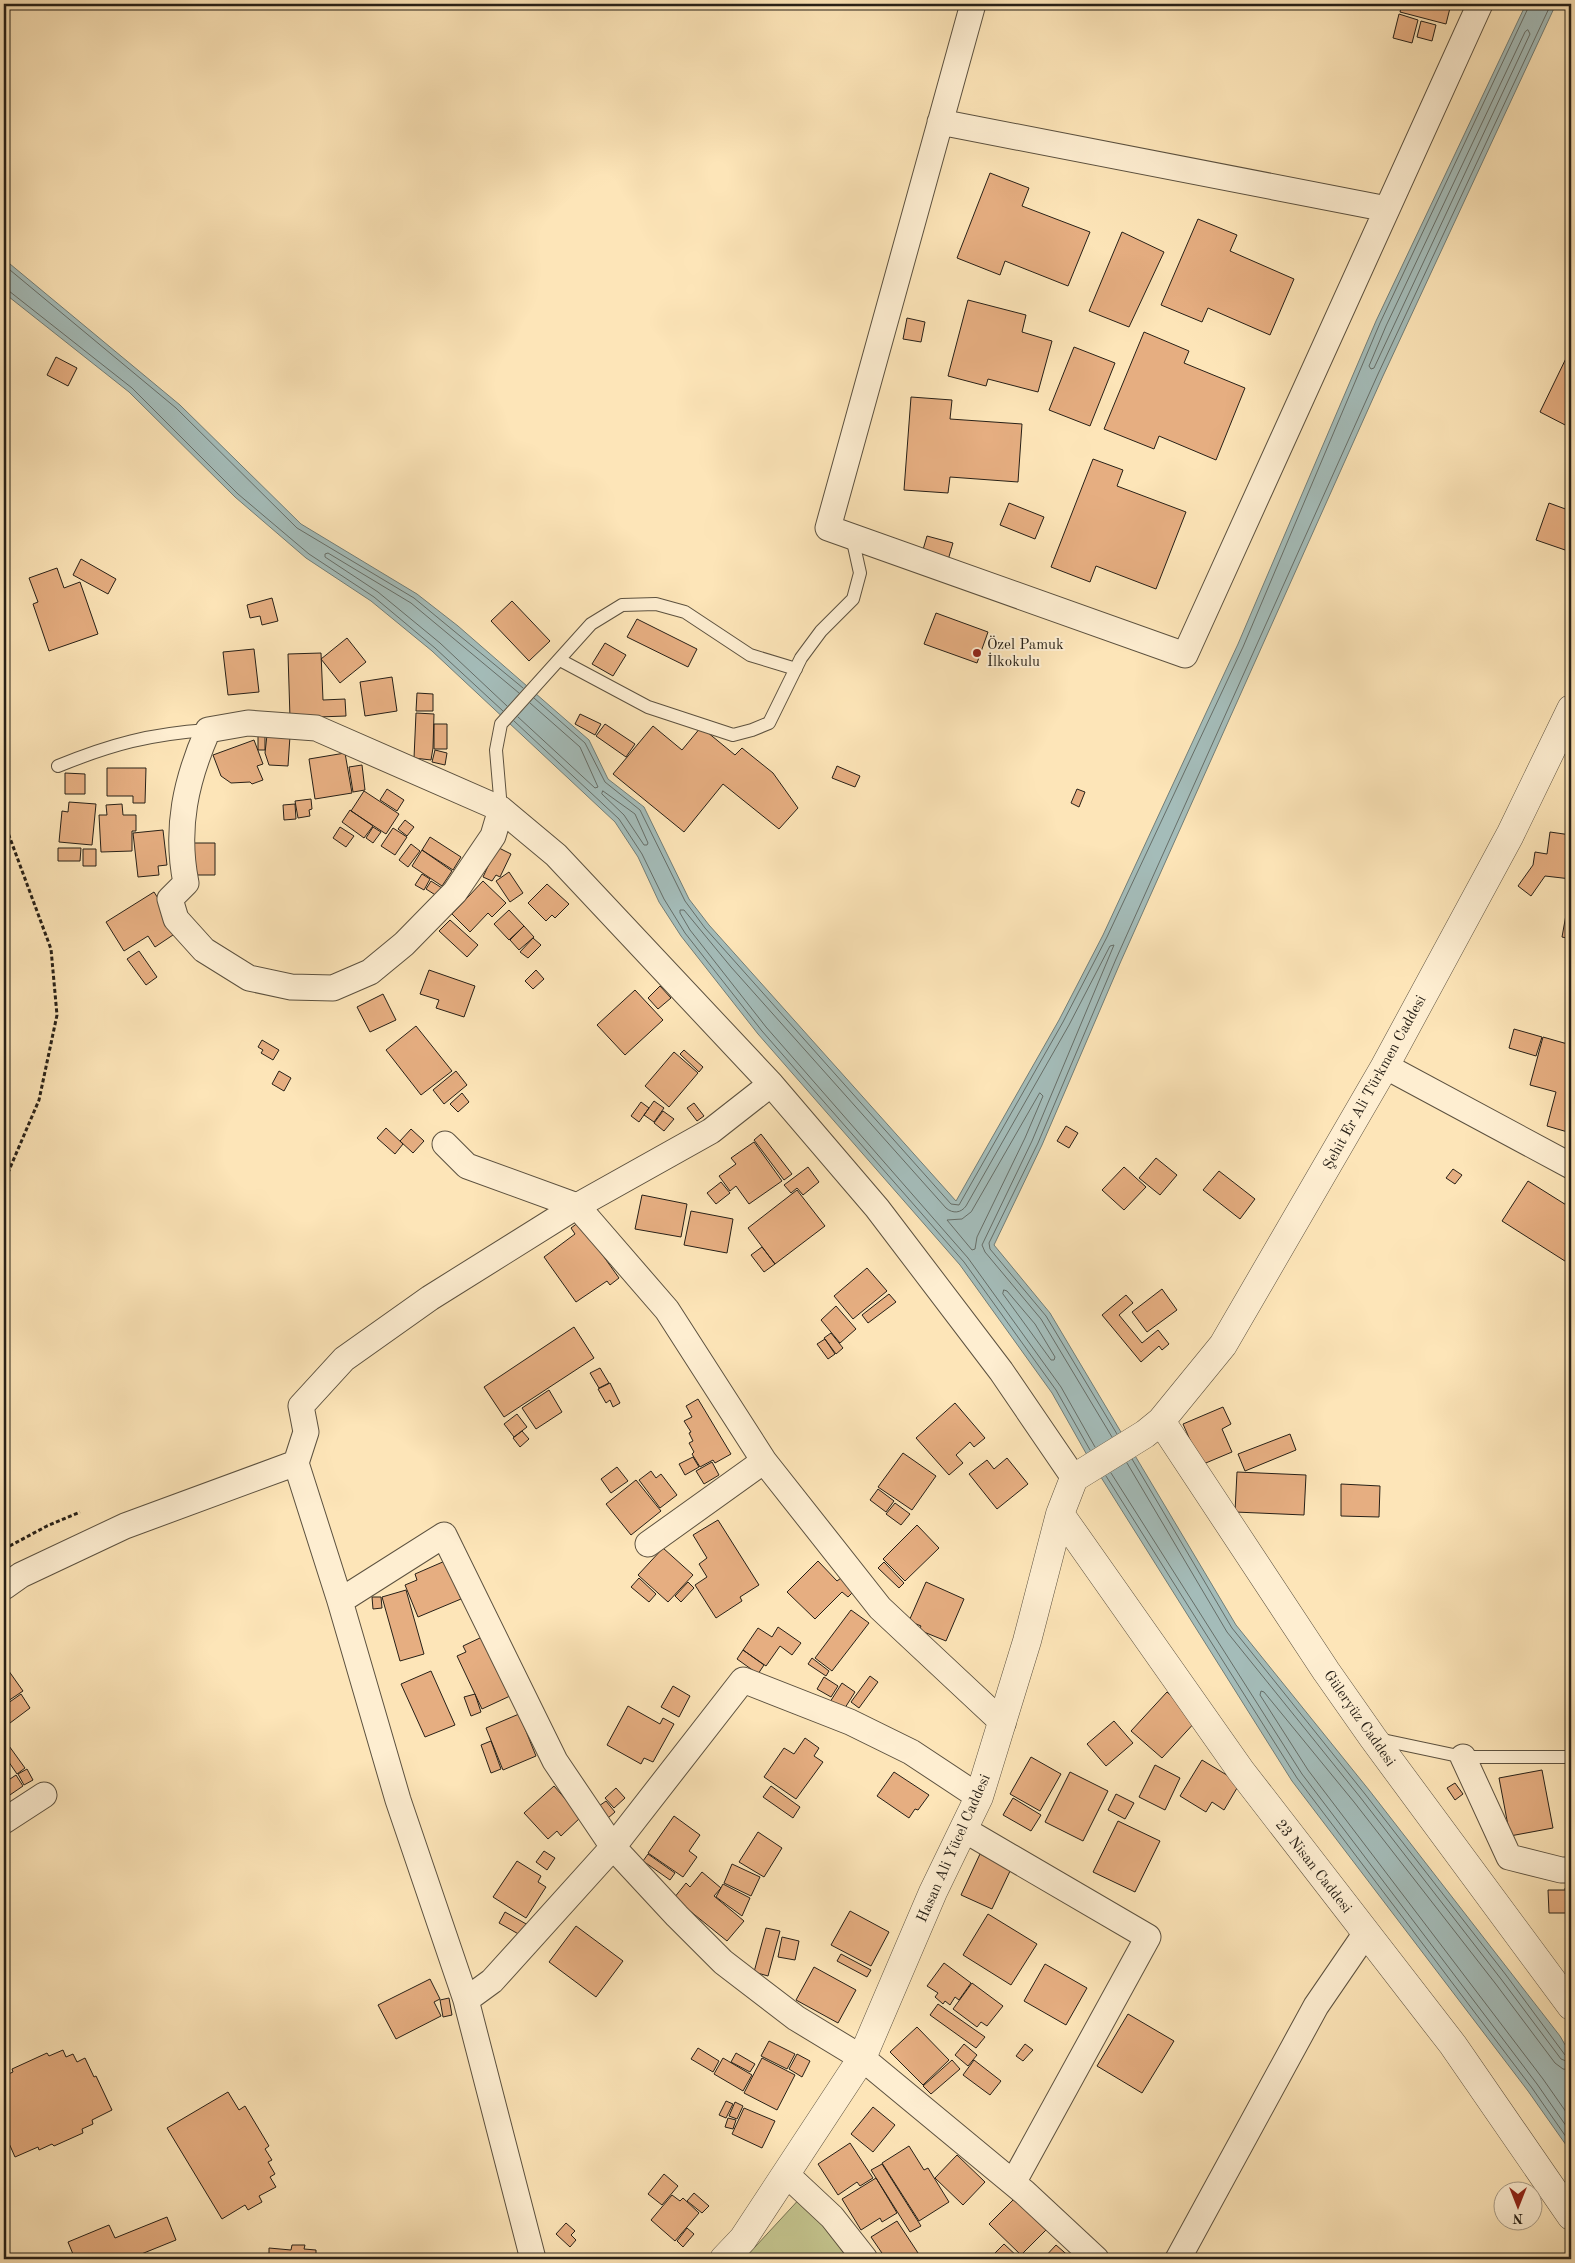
<svg xmlns="http://www.w3.org/2000/svg" width="1575" height="2263" font-family="'Old Standard TT',serif">
<style>
.green{fill:#c3c38d;stroke:#757252}
.water{fill:#a4bcb9;stroke:#727e78}
.lines{fill:none;stroke-linecap:round;stroke-linejoin:round}
.shore{stroke:#666e68;stroke-width:1}
.building{fill:#e6ae81;stroke:#272017}
.service-casing{stroke:#5c513f;stroke-width:14}
.minor-casing{stroke:#5c513f;stroke-width:27}
.tertiary-casing{stroke:#5c513f;stroke-width:29}
.path{stroke:#272017;stroke-width:3;stroke-dasharray:4 2.5;stroke-linecap:butt}
.service{stroke:#feeed1;stroke-width:12}
.minor{stroke:#feeed1;stroke-width:25}
.tertiary{stroke:#feeed1;stroke-width:28}
.poi-dot{fill:#8f2418;stroke:#feeed1;stroke-width:2}
.labels{text-anchor:middle;stroke-width:4;stroke-linejoin:round;paint-order:stroke}
.poi-label{font-size:15px;fill:#272017;stroke:#feeed1;text-anchor:start}
.street-label{font-size:15px;fill:#272017;stroke:#feeed1}
</style>
<rect width="100%" height="100%" fill="#fde5b8"/>
<filter id="stains"><feTurbulence type="fractalNoise" baseFrequency=".004" numOctaves="4"/><feColorMatrix values="0 0 0 0 .2 0 0 0 0 .09 0 0 0 0 .02 0 0 0 .5 -.17"/></filter>
<radialGradient id="worn" r=".72"><stop offset=".6" stop-color="#630" stop-opacity="0"/><stop offset="1" stop-color="#630" stop-opacity=".3"/></radialGradient>
<path class="green" d="M803,2195L848,2259H744Z"/>
<path class="water" d="M1526,4H1556L1383,376L1121,961L1042,1145L994,1245L1050,1313L1236,1625L1369,1790L1560,2036L1571,2055V2152L1528,2091L1292,1781L1087,1455L1052,1393L960,1265L758,1034L681,936L659,902L638,857L615,822L432,651L371,601L306,558L235,497L129,392L4,293V259L180,405L301,524L417,594L458,626L589,740L608,779L644,807L689,899L709,925L956,1201L1059,1020L1103,935L1238,644L1376,321Z"/>
<g class="lines">
<path class="shore" d="M1528,30L1530,34L1374,368L1371,369L1369,366L1386,326L1525,32Z
M4,265L176,408L297,528L414,598L523,688
M4,290L9,291L132,388L238,494L309,554L374,597L435,648L503,711
M534,698L585,743L605,782L640,810L685,901L705,928L951,1204L959,1205L1063,1022L1107,937L1243,647L1380,323L1530,4
M507,706L440,643L378,592L325,557V554L328,553L411,603L519,693
M518,717L595,788L598,787L580,747L530,703
M514,721L619,819L642,854L664,899L685,933L762,1031L964,1262L1056,1390L1090,1450
M603,791L635,814L648,843L647,845H644L624,815L602,794Z
M1040,1093L1043,1096L1025,1138L977,1237L975,1249L972,1250L947,1220L962,1219L971,1212Z
M1004,1290L1007,1291L1035,1324L1055,1357L1054,1360H1051L1003,1294Z
M1117,1434L1046,1316L990,1249L989,1243L1038,1143L1116,959L1378,374L1551,4
M1095,1447L1061,1387L968,1258L766,1027L690,930L680,913V910H684L731,967L946,1208C953,1214 961,1213 966,1206L1069,1025L1110,946L1114,945L1032,1141L982,1245L985,1252L1041,1319L1112,1437
M1132,1459L1232,1628L1365,1794L1506,1975L1565,2055L1571,2057
M1127,1463L1227,1632L1360,1797L1501,1979L1561,2059L1571,2063
M1111,1473L1302,1774L1537,2084L1571,2133
M1106,1476L1297,1778L1532,2088L1571,2144
M1571,2070L1563,2069L1555,2063L1495,1983L1354,1802L1264,1692L1261,1691L1260,1695L1308,1770L1543,2079L1571,2119"/>
</g>
<path class="building" d="M1402,4H1451L1446,24L1400,12Z
M1399,14L1418,20L1412,43L1393,38Z
M1421,21L1436,25L1432,41L1417,37Z
M990,173L1029,188L1022,206L1090,232L1068,286L1005,261L1000,275L957,258Z
M1198,219L1237,235L1230,251L1294,279L1270,335L1208,308L1202,322L1161,305Z
M1122,232L1164,252L1129,327L1089,311Z
M968,300L1026,315L1022,332L1052,341L1038,392L988,379L986,386L948,376Z
M907,318L925,322L921,342L903,339Z
M1144,332L1189,351L1184,363L1245,388L1216,460L1159,436L1154,449L1104,429Z
M1074,347L1115,363L1090,426L1049,410Z
M1571,348V428L1540,412Z
M56,357L77,368L68,386L47,375Z
M911,397L952,400L950,419L1022,424L1018,482L950,477L948,493L904,490Z
M1093,459L1123,470L1117,486L1186,512L1156,589L1096,566L1090,582L1051,567Z
M1009,503L1044,517L1035,539L1000,525Z
M1549,503L1571,511V552L1536,540Z
M927,536L953,543L948,560L922,553Z
M81,559L116,579L108,594L73,575Z
M57,568L64,588L80,582L98,634L49,651L33,604L38,602L29,578Z
M272,598L278,621L262,625L260,616L250,618L247,605Z
M512,601L550,641L529,661L491,621Z
M936,613L988,632L977,663L924,644Z
M637,619L697,649L688,667L627,637Z
M347,638L366,662L340,683L321,659Z
M605,643L626,655L613,676L592,664Z
M254,649L259,692L228,695L223,652Z
M321,653L323,700L345,699L346,716L290,718L288,654Z
M392,677L397,711L365,716L360,682Z
M417,693L433,694V711H416Z
M416,713L434,714L433,748L431,760L414,758Z
M580,714L601,724L595,735L575,724Z
M434,724H447V749H434Z
M605,724L635,744L626,757L596,736Z
M653,726L682,750L701,727L735,755L742,748L773,773L798,808L779,829L723,784L684,832L613,774Z
M258,732H265V750H258Z
M267,735L290,736L288,766L269,765L265,753Z
M254,740L263,764L257,766L263,780L252,784L250,782L231,783L221,776L213,755Z
M435,750L447,753L445,765L432,762Z
M345,753L352,793L315,799L309,759Z
M362,765L365,790L353,792L349,767Z
M837,766L860,776L855,787L832,778Z
M107,768H146L145,803H133V796H107Z
M65,773L85,774V794H65Z
M387,789L404,800L397,811L380,800Z
M1077,789L1085,792L1079,807L1071,803Z
M364,791L399,814L386,834L351,811Z
M311,799L312,809L309,810L310,816L298,818L295,801Z
M69,802L96,804L92,845L59,842L62,811L68,812Z
M122,804L123,815H136V831H132V851L101,852L99,815H107L106,805Z
M295,804L296,819L284,820L283,805Z
M350,810L373,826L364,838L342,822Z
M405,820L414,827L407,836L398,829Z
M340,827L354,836L346,847L333,838Z
M373,827L381,832L373,843L366,838Z
M393,828L407,837L395,855L381,846Z
M163,830L167,865L158,866L159,875L138,877L133,833Z
M1550,832L1571,835V879L1545,876L1531,896L1518,886L1533,865L1535,852L1547,854Z
M430,837L461,857L453,870L422,850Z
M193,843H215V875H193Z
M411,844L420,851L408,867L399,860Z
M497,847L511,854L500,877L496,875L492,881L483,877Z
M58,848H81L80,861H58Z
M83,849H96V866H83Z
M422,850L452,871L442,886L412,866Z
M509,872L523,893L510,902L496,881Z
M422,874L430,879L424,890L415,885Z
M431,881L442,888L437,896L426,889Z
M483,881L506,903L492,917L488,913L470,932L452,914Z
M547,884L569,904L555,918L552,915L546,921L528,903Z
M1571,887V939L1562,937Z
M154,892L179,931L155,947L148,936L124,951L106,922Z
M509,910L524,926L509,940L494,924Z
M450,920L478,945L467,957L439,931Z
M524,926L534,937L519,950L510,940Z
M533,938L541,945L528,958L520,952Z
M139,951L157,977L146,985L127,959Z
M429,970L475,986L464,1017L436,1008L439,1000L420,994Z
M536,970L544,979L533,989L525,981Z
M660,986L671,998L658,1009L648,998Z
M635,990L663,1020L625,1055L597,1025Z
M383,994L396,1020L370,1032L357,1007Z
M416,1026L452,1071L421,1095L386,1050Z
M1514,1029L1542,1037L1536,1056L1509,1048Z
M1543,1037L1571,1045V1133L1547,1126L1556,1092L1530,1085Z
M262,1040L279,1050L273,1060L261,1053L263,1050L258,1047Z
M684,1050L703,1067L699,1072L680,1054Z
M674,1052L698,1073L669,1107L645,1086Z
M279,1071L291,1078L284,1091L272,1084Z
M456,1071L467,1085L444,1104L433,1090Z
M462,1093L469,1102L458,1112L450,1104Z
M654,1101L664,1108L654,1122L644,1115Z
M641,1102L649,1108L639,1122L631,1116Z
M694,1103L704,1116L697,1121L687,1108Z
M663,1111L674,1119L664,1131L654,1123Z
M1066,1126L1078,1133L1069,1148L1057,1141Z
M386,1128L403,1144L395,1154L377,1138Z
M411,1129L424,1141L413,1153L400,1141Z
M761,1134L792,1174L784,1180L754,1140Z
M754,1142L782,1181L749,1204L736,1186L730,1191L719,1176L736,1164L731,1158Z
M1156,1158L1177,1175L1160,1195L1139,1178Z
M808,1167L819,1182L803,1195L797,1188L791,1193L784,1185Z
M1124,1167L1146,1187L1124,1210L1102,1190Z
M1453,1169L1462,1175L1455,1184L1446,1178Z
M1219,1171L1255,1199L1240,1219L1203,1190Z
M1528,1181L1571,1208V1259L1568,1263L1502,1221Z
M721,1182L730,1193L716,1204L707,1193Z
M797,1190L825,1226L775,1264L748,1228Z
M642,1195L687,1204L681,1237L635,1229Z
M691,1211L733,1219L727,1253L684,1245Z
M579,1222L619,1278L610,1285L607,1281L576,1302L544,1257L575,1234L571,1228Z
M762,1247L775,1264L764,1272L751,1255Z
M867,1268L887,1291L853,1319L834,1296Z
M1162,1289L1177,1310L1147,1332L1132,1312Z
M889,1294L896,1302L868,1323L862,1315Z
M1126,1295L1133,1303L1119,1315L1142,1343L1158,1330L1169,1344L1162,1350L1159,1346L1141,1362L1102,1315Z
M836,1306L856,1329L840,1343L821,1320Z
M574,1327L594,1358L504,1417L484,1387Z
M831,1333L843,1348L836,1354L824,1338Z
M825,1339L835,1354L828,1359L817,1344Z
M600,1368L609,1383L599,1388L590,1373Z
M610,1383L620,1403L613,1407L610,1400L606,1403L598,1389Z
M549,1390L562,1412L536,1429L522,1408Z
M698,1399L731,1454L715,1463L713,1460L700,1467L692,1454L694,1452L689,1443L693,1441L689,1433L691,1432L684,1421L692,1417L686,1406Z
M955,1403L985,1438L974,1447L970,1442L956,1455L963,1463L949,1475L916,1438Z
M1223,1407L1231,1424L1222,1429L1232,1452L1201,1465L1183,1424Z
M517,1414L527,1427L514,1437L504,1424Z
M522,1431L529,1439L520,1447L513,1438Z
M1290,1434L1296,1450L1245,1471L1238,1454Z
M903,1453L936,1476L912,1510L878,1487Z
M693,1457L699,1467L685,1475L679,1464Z
M1007,1458L1028,1484L997,1509L969,1474L987,1460L994,1469Z
M712,1462L719,1475L704,1484L696,1471Z
M617,1467L628,1481L611,1493L601,1479Z
M651,1471L656,1478L661,1474L677,1495L660,1508L639,1480Z
M1237,1472L1306,1475L1304,1515L1235,1512Z
M636,1480L661,1511L631,1535L606,1504Z
M1341,1484L1380,1486L1379,1517L1341,1516Z
M878,1489L894,1501L886,1512L870,1500Z
M895,1503L910,1514L901,1525L886,1514Z
M718,1520L759,1585L740,1597L742,1601L716,1618L695,1585L707,1577L699,1564L707,1558L693,1535Z
M917,1525L939,1548L905,1581L883,1559Z
M663,1548L693,1575L668,1602L638,1575Z
M445,1561L461,1599L418,1617L405,1585L417,1580L415,1574Z
M818,1561L837,1581L841,1578L854,1591L848,1597L842,1592L815,1619L787,1592Z
M884,1562L904,1583L899,1588L878,1568Z
M639,1578L656,1594L649,1602L631,1587Z
M688,1582L694,1588L681,1602L675,1596Z
M926,1582L964,1599L946,1641L919,1630L921,1626L909,1621Z
M406,1590L424,1654L400,1661L382,1597Z
M372,1597H381L382,1608L373,1609Z
M851,1610L869,1623L832,1671L815,1658Z
M778,1627L801,1643L792,1655L780,1646L766,1666L743,1650L758,1628L772,1637Z
M482,1637L510,1696L482,1709L457,1656L466,1652L463,1646Z
M743,1650L764,1665L758,1674L737,1659Z
M812,1658L829,1671L826,1676L808,1664Z
M6,1667L23,1691L5,1703L4,1669Z
M431,1671L455,1725L425,1737L401,1684Z
M870,1676L878,1682L859,1708L851,1702Z
M824,1677L838,1686L831,1697L817,1689Z
M842,1683L855,1692L843,1711L830,1702Z
M673,1686L690,1696L679,1717L661,1707Z
M1167,1692L1197,1720L1162,1758L1131,1731Z
M21,1694L30,1708L6,1726L4,1723V1706Z
M475,1694L481,1712L471,1716L464,1697Z
M628,1706L660,1724L663,1718L674,1724L653,1762L644,1758L641,1764L607,1745Z
M519,1714L536,1756L503,1770L486,1728Z
M1114,1721L1133,1743L1106,1766L1087,1744Z
M805,1738L819,1748L814,1756L823,1762L796,1799L764,1777L784,1748L794,1754Z
M4,1739L25,1768L17,1774L4,1755Z
M491,1741L501,1769L491,1773L481,1745Z
M1031,1757L1061,1774L1040,1811L1010,1794Z
M1202,1760L1240,1783L1224,1810L1212,1802L1206,1812L1180,1796Z
M1155,1765L1180,1778L1165,1810L1139,1797Z
M27,1769L33,1780L24,1785L18,1774Z
M1542,1770L1553,1828L1510,1836L1499,1778Z
M894,1772L929,1795L918,1810L915,1809L909,1818L877,1796Z
M1070,1772L1108,1791L1083,1841L1045,1822Z
M16,1775L23,1786L4,1799V1783Z
M1455,1783L1463,1794L1455,1800L1447,1788Z
M554,1786L581,1817L561,1836L557,1831L548,1839L524,1813Z
M771,1786L800,1807L793,1818L763,1797Z
M616,1788L625,1798L614,1808L605,1798Z
M1116,1794L1134,1803L1125,1819L1108,1810Z
M1013,1798L1041,1815L1031,1831L1003,1815Z
M606,1801L615,1812L608,1818L599,1806Z
M674,1816L700,1835L689,1851L697,1857L683,1877L648,1853Z
M1118,1821L1160,1841L1135,1892L1093,1872Z
M758,1832L782,1848L764,1877L739,1862Z
M544,1851L555,1858L547,1870L536,1862Z
M648,1854L675,1873L670,1880L643,1861Z
M980,1854L1011,1869L992,1909L961,1895Z
M517,1861L541,1876L538,1882L546,1887L526,1918L493,1897Z
M732,1864L760,1877L751,1896L724,1883Z
M702,1872L721,1888L714,1896L744,1921L727,1941L674,1898L686,1883L690,1887Z
M723,1884L750,1898L742,1916L716,1897Z
M1565,1888H1571V1913H1549L1548,1890H1565Z
M850,1911L889,1932L871,1966L831,1945Z
M505,1912L528,1925L522,1936L499,1923Z
M988,1914L1037,1944L1011,1985L963,1955Z
M576,1926L623,1961L596,1997L549,1962Z
M766,1928L780,1931L768,1976L754,1972Z
M782,1937L799,1941L795,1960L778,1957Z
M841,1954L871,1970L867,1977L837,1961Z
M944,1963L971,1983L959,2000L955,1997L950,2005L945,2001L943,2004L935,1997L938,1993L927,1986Z
M1045,1964L1087,1988L1066,2025L1024,2001Z
M814,1967L856,1990L838,2023L796,2000Z
M430,1979L440,1999L434,2002L441,2016L396,2039L378,2005Z
M972,1983L1003,2006L987,2026L981,2022L977,2027L953,2009Z
M449,1998L452,2015L443,2017L440,2000Z
M938,2004L985,2037L976,2048L930,2015Z
M1128,2014L1174,2041L1142,2093L1097,2066Z
M917,2027L949,2060L923,2085L890,2052Z
M769,2041L795,2054L787,2069L761,2056Z
M964,2044L977,2055L968,2066L955,2055Z
M1025,2044L1033,2050L1023,2061L1016,2056Z
M698,2048L719,2061L713,2072L691,2059Z
M63,2050L66,2057L73,2054L77,2062L85,2058L94,2077L96,2076L112,2110L92,2120L93,2124L82,2129L83,2133L54,2146L52,2144L39,2150L38,2147L15,2157L4,2132V2076L13,2072L12,2069L47,2053L49,2056Z
M736,2053L755,2064L750,2072L731,2062Z
M797,2054L810,2061L802,2077L789,2069Z
M723,2058L752,2075L743,2091L714,2074Z
M762,2058L795,2075L777,2110L744,2093Z
M952,2060L960,2069L931,2094L923,2086Z
M974,2060L1001,2081L990,2095L963,2075Z
M228,2092L239,2110L245,2106L269,2146L265,2149L272,2160L268,2162L275,2174L270,2177L276,2187L259,2196L262,2202L248,2210L245,2205L222,2219L167,2128Z
M726,2101L733,2104L726,2118L719,2115Z
M735,2102L743,2106L737,2119L729,2116Z
M873,2107L895,2125L873,2152L851,2134Z
M744,2108L775,2121L762,2148L732,2134Z
M728,2118L736,2120L733,2129L725,2127Z
M850,2143L873,2178L860,2186L857,2182L838,2195L818,2164Z
M909,2146L924,2170L928,2168L949,2202L919,2221L882,2163Z
M957,2155L985,2182L963,2205L935,2178Z
M882,2164L921,2226L910,2232L871,2170Z
M664,2174L678,2186L662,2205L648,2194Z
M876,2178L897,2213L882,2222L880,2218L861,2230L842,2199Z
M694,2193L709,2206L702,2213L687,2201Z
M672,2195L680,2201L683,2198L699,2213L675,2241L651,2220Z
M1014,2199L1046,2230L1021,2255L989,2224Z
M167,2217L176,2240L129,2259H75L68,2242L109,2225L115,2238Z
M897,2221L920,2256L914,2259H886L871,2237Z
M566,2223L575,2231L571,2235L576,2240L570,2247L556,2234Z
M687,2228L694,2234L683,2247L677,2241Z
M1004,2244L1019,2258L1018,2259H995L992,2256Z
M292,2245H305L304,2249L316,2250V2255L331,2256L330,2259H259L260,2255L269,2256V2248L291,2250Z
M1056,2245L1072,2259H1043Z"/>
<g class="lines">
<g class="service-casing">
<path id="service" d="M560,660L648,707L733,735L752,730L769,723L801,658L821,631L853,599L860,573L852,537
M58,766C112,744 150,734 208,730
M501,809L496,750L501,724L591,624L622,605L656,604L685,612L750,655L796,669
M1378,1739L1463,1757H1571"/>
</g>
<g class="minor-casing">
<path id="minor" d="M973,4L828,528L1185,655L1480,4
M940,122L1387,209
M501,809L493,836L455,892L404,944L370,972L333,988L291,987L249,978L204,950L176,919L170,899L186,883C175,828 186,780 208,730L248,723L316,728L501,809L556,855L771,1084L877,1208L1001,1371L1074,1478
M1385,1066L1571,1166
M445,1144L467,1166L577,1206L667,1310L764,1461L880,1608L1003,1723
M648,1544L764,1461
M4,1587L21,1575L125,1526L296,1463
M340,1601L444,1535L555,1761L613,1847L677,1916L723,1962L796,2018L862,2058L1024,2192L1096,2259
M1463,1757L1509,1857L1561,1870H1571
M4,1821L44,1795
M963,1829L1148,1937L1013,2183
M466,2000L492,1981L613,1847L743,1680L850,1722L911,1752L979,1797
M786,2174L832,2217L865,2259
M533,2259L466,2000L398,1800L340,1601L296,1463L306,1432L301,1406L344,1359L430,1298L577,1206L711,1131L771,1084
M1178,2259L1316,2006L1366,1933"/>
</g>
<g class="tertiary-casing">
<path id="tertiary" d="M1161,1421L1326,1671L1373,1738L1571,2006
M1060,1514L1241,1771L1453,2045L1571,2216
M724,2259L743,2239L862,2058L933,1892L979,1797L1027,1641L1060,1514L1074,1478L1145,1434L1161,1421L1223,1345L1385,1066L1510,835L1571,709"/>
</g>
<path class="path" d="M4,822L51,949L57,1015L39,1100L4,1182
M4,1549L47,1526L80,1512"/>
<use href="#service" class="service"/>
<use href="#minor" class="minor"/>
<use href="#tertiary" class="tertiary"/>
</g>
<circle class="poi-dot" cx="977" cy="653" r="5"/>
<g class="labels">
<g class="poi-label">
<text x="987" y="649">Özel Pamuk<tspan x="987" dy="17">İlkokulu</tspan></text>
</g>
<g class="street-label">
<text transform="translate(1374 1082) rotate(-61)" y="5">Şehit Er Ali Türkmen Caddesi</text>
<text transform="translate(1360 1718) rotate(55)" y="5">Güleryüz Caddesi</text>
<text transform="translate(953 1848) rotate(-66)" y="5">Hasan Ali Yücel Caddesi</text>
<text transform="translate(1314 1866) rotate(52)" y="5">23 Nisan Caddesi</text>
</g>
</g>
<rect width="1575" height="2263" fill="none" stroke="#fde5b8" stroke-width="20"/>
<rect x="5" y="5" width="1565" height="2253" fill="none" stroke="#272017" stroke-width="2.5"/>
<rect x="10" y="10" width="1555" height="2243" fill="none" stroke="#272017"/>
<g transform="translate(1518 2206) rotate(180)"><circle r="24" fill="#feeed1" stroke="#a89c87"/>
<path d="M0-4L9 19L0 12L-9 19Z" fill="#8f2418"/>
<text y="-8" font-size="14" font-weight="bold" text-anchor="middle" fill="#272017">N</text>
</g>
<rect width="100%" height="100%" filter="url(#stains)"/>
<rect width="100%" height="100%" fill="url(#worn)"/>
</svg>
